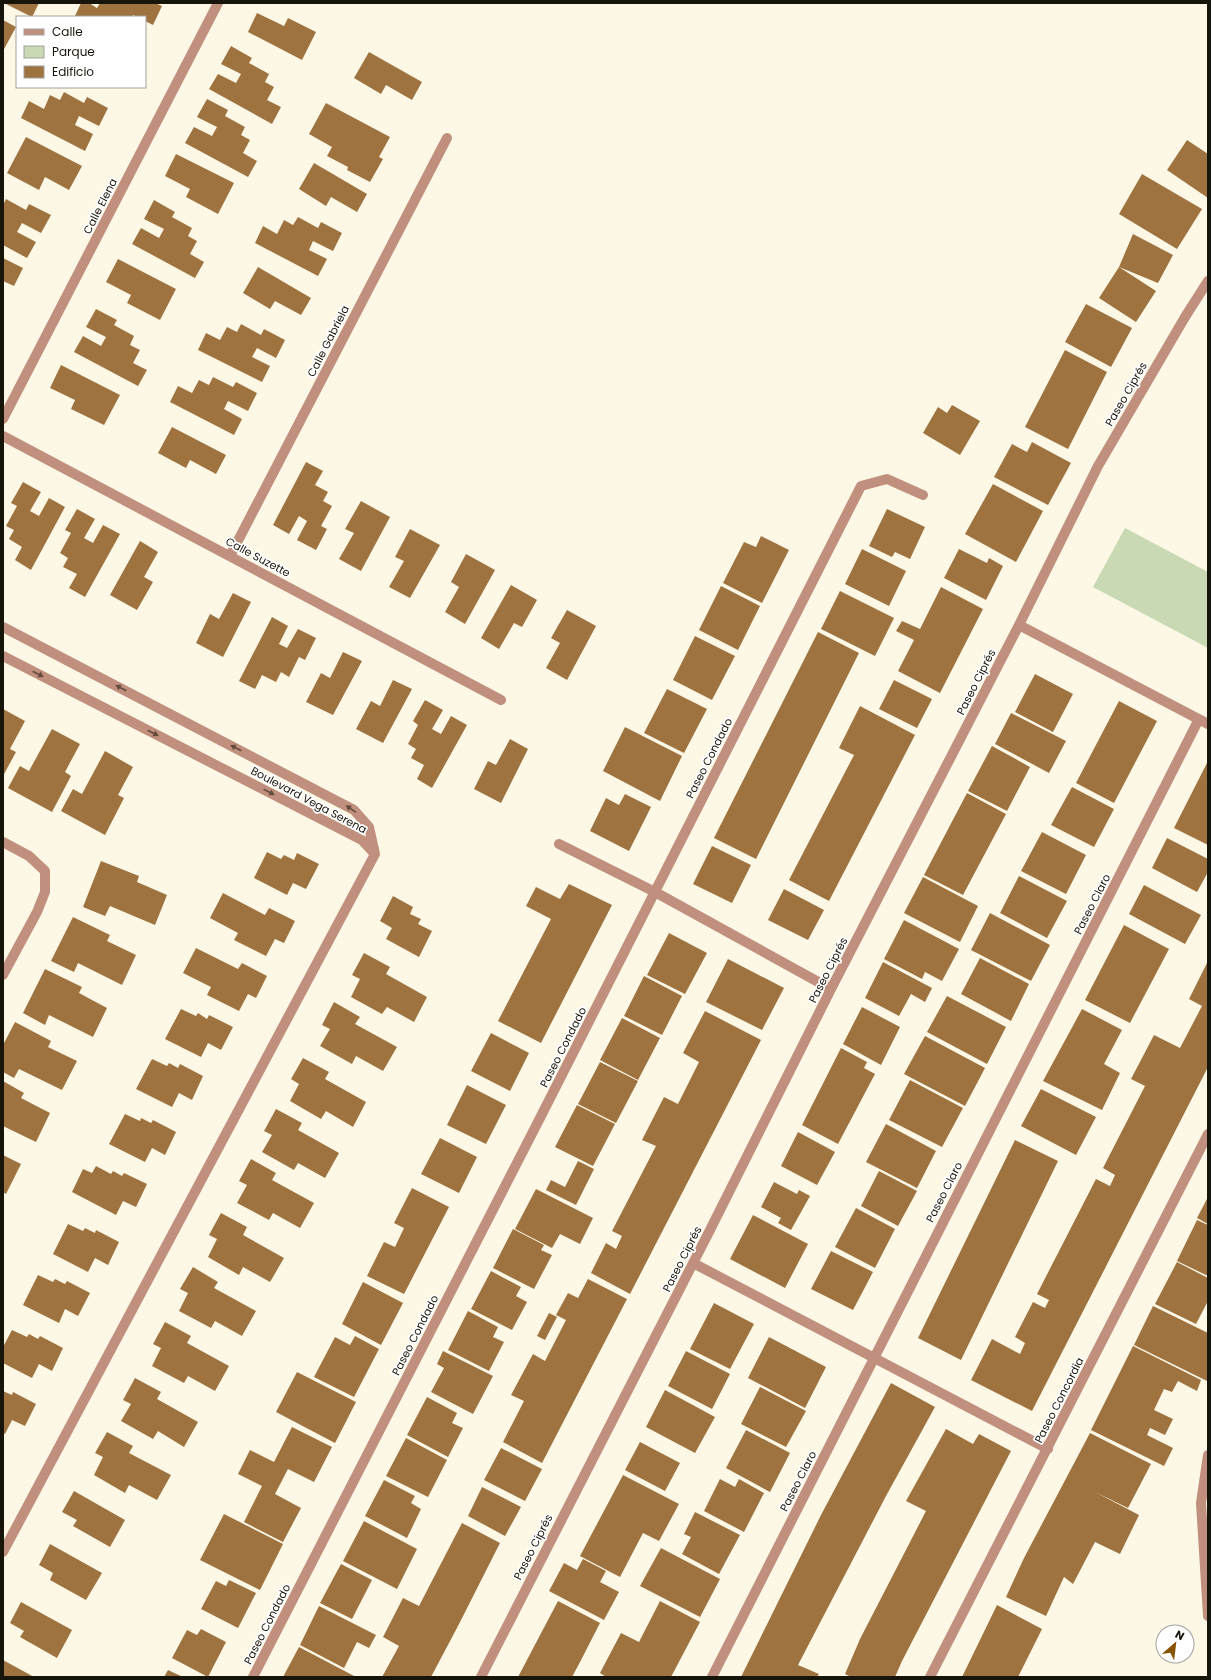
<svg xmlns="http://www.w3.org/2000/svg" width="1211" height="1680" font-family="Poppins,sans-serif">
<style>
.green{fill:#c9d9b3}
.building{fill:#9f7340}
.lines{fill:none;stroke-linecap:round;stroke-linejoin:round}
.street{stroke:#c18f7d;stroke-width:10}
.oneway{fill:#634b3d}
.labels{text-anchor:middle;stroke-width:3.5;stroke-linejoin:round;paint-order:stroke}
.street-label{font-size:11px;fill:#171409;stroke:#fff}
</style>
<rect width="100%" height="100%" fill="#fdf8e5"/>
<path class="green" d="M1125,528L1208,572V648L1093,587Z"/>
<path class="building" d="M4,3H39L32,17Z
M81,3H89L97,8L100,3H155L162,6L153,25L145,21V17H138L133,15L132,17H76L75,16Z
M257,13L284,26L288,18L316,32L302,60L248,32Z
M3,20L16,27L3,51Z
M231,46L252,58L249,63L269,74L265,82L274,87L267,100L281,107L272,124L209,89L218,74L236,83L241,74L221,64Z
M369,52L422,82L412,100L386,85L381,94L354,78Z
M64,92L84,103L87,97L108,108L99,126L79,116L75,125L93,134L85,151L21,118L29,101L44,109L50,95L60,100Z
M207,99L228,110L225,116L245,127L241,135L250,140L243,153L257,161L248,177L185,143L194,127L212,136L217,127L197,117Z
M326,103L390,137L379,157L383,159L370,182L347,170L348,167L327,156L332,147L309,134Z
M26,137L82,166L69,190L45,177L39,190L7,173Z
M1187,140L1208,154V198L1167,170Z
M176,154L234,183L218,214L186,197L190,189L165,176Z
M314,163L367,194L357,212L331,197L326,206L299,189Z
M1142,174L1202,209L1177,249L1119,214Z
M6,199L26,210L29,204L51,215L41,233L22,223L17,232L36,242L27,258L3,245V205Z
M154,200L175,212L172,217L192,228L188,236L197,241L190,254L204,262L195,278L132,244L141,228L159,238L164,229L144,219Z
M298,217L318,228L321,222L342,233L333,251L313,241L309,250L327,259L318,276L255,243L263,226L277,234L284,220L293,225Z
M1133,234L1173,255L1158,283L1119,267L1156,291L1136,322L1099,298L1119,267Z
M3,258L23,268L14,286L3,281Z
M118,259L176,289L160,320L127,303L131,295L106,282Z
M258,267L311,298L301,315L275,301L270,309L243,293Z
M1086,304L1132,328L1111,367L1065,342Z
M96,309L117,320L114,325L134,336L130,345L140,350L133,363L147,370L138,386L74,352L83,336L101,346L106,337L86,327Z
M241,324L261,335L264,329L285,340L276,358L257,348L252,357L270,366L262,382L198,350L206,333L220,340L227,327L237,332Z
M1065,350L1107,372L1068,449L1025,427Z
M61,365L120,395L104,425L71,409L75,400L50,388Z
M213,377L233,387L236,382L257,393L248,411L228,401L224,409L242,419L234,435L170,402L178,386L192,393L199,380L209,385Z
M952,405L980,421L960,455L923,433L938,407L947,413Z
M172,427L226,455L216,474L190,460L186,468L158,453Z
M1032,442L1071,463L1048,505L994,477L1012,444L1027,452Z
M306,462L323,471L315,485L328,492L323,501L332,506L321,526L327,529L316,550L297,540L307,521L299,516L289,534L273,525Z
M23,482L41,492L30,511L39,516L49,498L65,507L31,570L15,560L22,547L9,539L14,530L6,526L17,506L11,503Z
M993,484L1043,511L1016,562L965,534Z
M361,501L390,517L361,571L339,559L354,533L345,529Z
M77,509L95,519L84,538L93,543L103,525L120,534L85,597L69,588L77,574L63,567L68,558L60,553L71,533L65,530Z
M887,509L925,527L910,559L895,552L892,557L869,546Z
M410,529L440,545L410,598L389,587L404,561L395,557Z
M761,536L789,550L762,603L723,583L744,542L756,547Z
M140,541L158,552L144,577L153,582L137,610L110,595Z
M862,549L906,571L889,606L845,584Z
M959,549L987,563L989,558L1003,566L986,600L944,578Z
M466,554L495,570L465,624L445,612L459,587L451,582Z
M511,585L537,600L522,627L514,623L499,649L481,638Z
M721,586L760,606L738,650L699,630Z
M941,587L983,609L940,693L898,671L914,640L896,631L902,621L920,629Z
M840,591L894,618L875,656L821,629Z
M233,593L251,602L223,657L196,643L210,614L219,619Z
M567,610L596,626L567,680L546,668L560,643L551,638Z
M272,617L288,626L279,644L287,648L298,629L316,638L305,660L299,657L289,677L281,672L276,682L262,675L255,689L239,681Z
M818,632L859,653L756,859L714,838Z
M695,636L735,656L712,700L673,680Z
M343,652L362,661L333,715L306,702L321,673L330,678Z
M1035,674L1073,694L1053,732L1015,712Z
M393,680L412,689L383,743L356,729L371,701L380,706Z
M894,680L932,699L917,728L879,709Z
M667,689L707,709L684,753L644,733Z
M425,700L443,710L432,729L441,734L451,716L467,725L432,788L417,779L424,765L411,758L416,749L408,744L418,725L413,721Z
M1119,701L1157,721L1114,803L1076,783Z
M860,706L915,735L829,901L789,880L854,755L839,748Z
M3,709L25,721L10,749L16,752L3,776Z
M1011,713L1066,741L1049,773L995,744Z
M625,727L682,756L660,801L603,771Z
M52,729L80,744L65,772L71,776L52,812L8,788L20,766L29,771Z
M510,739L528,749L501,803L474,789L488,761L496,765Z
M992,746L1030,767L1007,811L968,791Z
M105,751L133,767L118,795L124,798L105,835L61,811L73,789L82,794Z
M1208,761V845L1174,828Z
M1072,787L1114,809L1094,847L1051,825Z
M967,793L1006,814L963,895L924,875Z
M625,794L651,807L629,851L590,831L606,798L619,805Z
M1042,832L1086,855L1066,894L1021,871Z
M1167,838L1208,859V872L1197,892L1152,868Z
M712,846L751,865L732,903L693,884Z
M267,852L281,859L284,855L294,860L297,853L319,864L306,889L293,883L287,895L254,878Z
M101,861L139,876L137,882L167,895L155,925L110,906L105,916L83,907Z
M1019,876L1067,901L1047,938L1000,913Z
M923,877L978,906L960,942L904,913Z
M569,884L612,905L541,1043L498,1021L551,919L526,906L536,887L560,899Z
M1144,885L1201,915L1185,944L1129,914Z
M784,889L824,910L808,940L768,920Z
M223,893L265,915L269,908L295,921L284,943L275,939L266,956L234,940L238,933L210,918Z
M393,896L413,907L410,914L421,919L418,924L432,931L419,957L386,939L392,928L380,921Z
M990,913L1050,945L1031,981L971,950Z
M73,917L110,935L107,941L136,955L122,985L78,963L74,972L51,961Z
M904,920L959,949L942,981L925,972L922,979L884,959Z
M1124,925L1169,949L1130,1023L1085,1000Z
M669,933L707,953L685,994L647,975Z
M196,948L238,969L242,963L267,976L256,998L248,994L239,1011L207,995L211,987L183,973Z
M364,953L390,967L386,974L427,997L414,1022L387,1007L382,1014L351,997L360,979L352,975Z
M980,958L1029,984L1011,1021L961,994Z
M728,959L784,988L762,1030L706,1002Z
M1208,961V1067L1032,1411L971,1380L992,1339L1020,1354L1025,1343L1015,1337L1033,1302L1045,1308L1049,1300L1037,1294L1096,1179L1110,1186L1115,1175L1103,1168L1145,1086L1131,1079L1154,1035L1180,1048L1202,1006L1189,999Z
M883,962L932,988L925,1002L911,994L899,1016L865,998Z
M45,969L82,987L79,993L107,1008L93,1037L49,1015L45,1025L23,1013Z
M644,976L682,996L662,1035L624,1016Z
M947,996L1006,1027L987,1064L927,1032Z
M334,1002L360,1017L355,1024L397,1047L383,1071L356,1056L352,1064L320,1046L330,1029L322,1025Z
M862,1007L900,1027L881,1065L843,1044Z
M181,1009L196,1016L198,1013L207,1019L209,1015L233,1027L221,1050L208,1043L201,1057L165,1039Z
M1082,1009L1122,1030L1104,1064L1120,1073L1102,1110L1043,1081Z
M705,1011L761,1040L630,1294L591,1273L606,1243L616,1249L622,1236L612,1231L656,1146L642,1140L664,1097L678,1104L699,1062L683,1053Z
M622,1018L660,1038L638,1080L600,1060Z
M15,1022L51,1041L48,1047L77,1061L62,1090L19,1069L14,1078L3,1072V1045Z
M491,1033L529,1053L510,1091L471,1071Z
M925,1036L985,1068L965,1106L904,1074Z
M841,1048L867,1062L864,1068L875,1074L838,1144L802,1125Z
M303,1058L329,1072L325,1079L366,1102L353,1127L326,1111L321,1119L290,1101L299,1084L291,1079Z
M152,1059L167,1066L169,1063L178,1068L180,1064L203,1076L192,1100L179,1093L172,1107L136,1089Z
M600,1062L638,1081L616,1123L578,1104Z
M910,1080L963,1108L942,1147L889,1120Z
M3,1081L24,1093L21,1098L50,1113L36,1142L3,1126Z
M467,1085L506,1105L486,1144L447,1125Z
M1041,1089L1096,1117L1076,1155L1021,1126Z
M577,1105L615,1124L593,1166L555,1147Z
M276,1109L302,1123L298,1130L339,1153L325,1178L298,1163L294,1170L262,1152L272,1135L264,1131Z
M125,1114L140,1121L141,1118L151,1123L153,1120L176,1132L165,1155L152,1148L145,1162L109,1144Z
M886,1124L936,1151L917,1188L866,1162Z
M798,1132L835,1152L817,1185L781,1166Z
M440,1138L477,1157L459,1193L421,1174Z
M1015,1140L1058,1161L961,1360L918,1338Z
M3,1155L21,1164L6,1194L3,1192Z
M251,1159L276,1173L272,1180L314,1203L300,1228L273,1213L269,1220L237,1203L247,1185L239,1181Z
M578,1161L594,1169L576,1205L546,1190L551,1180L565,1187Z
M96,1166L111,1174L113,1171L122,1176L124,1173L147,1184L136,1207L123,1201L116,1215L72,1192L83,1169L92,1173Z
M879,1171L917,1191L898,1226L861,1206Z
M774,1182L797,1194L799,1190L810,1196L791,1230L778,1223L781,1218L761,1207Z
M412,1188L449,1207L404,1294L367,1276L384,1242L395,1247L404,1228L394,1223Z
M536,1189L593,1218L580,1244L560,1234L552,1248L515,1229Z
M1208,1197V1224L1197,1218Z
M856,1208L895,1229L875,1268L835,1247Z
M221,1213L247,1227L243,1235L284,1258L270,1282L243,1267L239,1275L208,1257L217,1239L209,1235Z
M753,1215L808,1244L785,1288L730,1259Z
M1197,1220L1208,1225V1276L1177,1261Z
M68,1224L83,1231L85,1228L95,1233L96,1230L119,1242L108,1265L95,1258L88,1272L53,1254Z
M513,1229L544,1245L541,1250L552,1255L534,1289L493,1268Z
M831,1251L873,1272L853,1310L811,1289Z
M1177,1262L1208,1278V1301L1196,1324L1155,1304Z
M193,1267L218,1282L214,1288L256,1311L242,1336L215,1321L211,1328L179,1311L188,1293L180,1289Z
M491,1271L521,1287L516,1296L527,1302L512,1330L471,1309Z
M38,1275L53,1282L55,1279L65,1284L67,1281L90,1293L78,1316L65,1309L59,1323L23,1305Z
M588,1279L627,1299L542,1463L503,1442L524,1401L511,1395L533,1354L545,1361L566,1320L556,1315L568,1293L578,1298Z
M363,1282L403,1303L381,1345L342,1324Z
M714,1303L754,1324L730,1369L690,1349Z
M1153,1306L1208,1333L1207,1381L1134,1345Z
M468,1311L498,1327L493,1337L504,1342L489,1371L448,1350Z
M549,1313L557,1317L545,1340L537,1336Z
M165,1322L191,1336L187,1343L229,1366L215,1391L188,1376L184,1383L152,1366L161,1348L153,1344Z
M12,1330L27,1337L29,1334L38,1339L40,1336L63,1348L52,1371L39,1364L32,1378L3,1363V1347Z
M355,1336L379,1349L354,1397L314,1377L335,1337L350,1345Z
M769,1337L826,1367L805,1408L748,1378Z
M1133,1346L1201,1380L1197,1391L1178,1381L1172,1392L1164,1389L1154,1410L1173,1419L1165,1435L1150,1428L1147,1435L1173,1448L1164,1466L1091,1430Z
M443,1351L493,1376L473,1414L431,1392L444,1368L437,1364Z
M686,1351L730,1374L712,1409L668,1386Z
M297,1372L356,1402L335,1443L276,1412Z
M135,1378L161,1392L157,1399L198,1422L184,1447L158,1431L153,1439L121,1421L131,1404L123,1400Z
M891,1383L935,1407L886,1496L798,1665L819,1674L817,1677H741L821,1515Z
M760,1387L806,1411L786,1447L741,1424Z
M665,1390L715,1417L695,1453L646,1427Z
M3,1391L12,1395L13,1392L36,1404L25,1426L12,1420L5,1434L3,1433Z
M427,1397L457,1413L452,1423L463,1428L448,1457L407,1435Z
M292,1427L332,1447L314,1482L288,1469L275,1494L301,1508L283,1542L244,1522L262,1486L238,1474L250,1450L274,1462Z
M946,1429L973,1444L979,1434L1011,1451L902,1661L895,1677H851L845,1674L860,1639L926,1511L906,1501Z
M746,1430L790,1453L770,1492L726,1468Z
M107,1432L133,1446L129,1453L171,1475L157,1500L129,1485L125,1493L94,1475L103,1457L95,1453Z
M1090,1433L1151,1464L1128,1508L1095,1492L1139,1515L1120,1554L1095,1542L1073,1584L1064,1577L1046,1616L1006,1597L1024,1558Z
M406,1438L447,1460L428,1497L386,1476Z
M640,1442L680,1463L665,1491L625,1470Z
M501,1448L542,1469L525,1501L484,1480Z
M623,1475L679,1504L659,1541L643,1533L620,1577L580,1556Z
M720,1479L735,1487L739,1479L764,1493L744,1532L704,1511Z
M384,1480L415,1496L411,1503L421,1509L407,1538L365,1516Z
M482,1487L521,1507L505,1536L468,1516Z
M74,1491L125,1520L110,1547L73,1526L77,1520L62,1512Z
M695,1512L740,1535L719,1574L682,1554L691,1537L684,1534Z
M224,1514L283,1544L260,1590L200,1560Z
M364,1521L417,1549L397,1589L343,1561Z
M462,1523L500,1543L458,1626L431,1677H382L399,1646L383,1637L403,1598L419,1606Z
M50,1544L102,1573L86,1600L50,1580L53,1573L39,1565Z
M661,1548L720,1579L700,1617L640,1586Z
M583,1559L606,1571L600,1582L619,1592L604,1620L549,1591L564,1563L577,1570Z
M341,1564L372,1580L352,1619L320,1603Z
M229,1580L256,1593L238,1628L201,1609L216,1581L226,1586Z
M558,1601L600,1623L579,1664L572,1677H518Z
M660,1601L700,1622L671,1677H606L600,1673L621,1633L639,1642Z
M21,1602L72,1630L57,1658L20,1637L24,1631L10,1623Z
M997,1605L1042,1629L1018,1677H962Z
M319,1606L376,1635L369,1648L357,1642L344,1668L300,1645Z
M201,1629L226,1642L208,1677L172,1658L187,1630L197,1635Z
M299,1647L356,1677H283Z
M3,1660L34,1677H3Z
M168,1670L183,1677H164Z"/>
<g class="lines">
<path class="street" d="M3,419L218,3
M3,436L501,700
M230,556L447,138
M1019,625L1208,724
M3,627L354,810L369,827L375,854
M3,656L362,840L375,854
M3,842L29,856L45,871V892L37,912L3,975
M559,844L655,892L831,989
M693,1263L1048,1449
M1208,1455L1201,1503L1208,1616
M3,1552L375,854
M253,1677L540,1118L861,486L887,479L923,495
M481,1677L710,1230L831,989L1019,625L1098,466L1185,317L1208,281
M712,1677L1199,719
M930,1677L1208,1134"/>
</g>
<defs><path id="oneway-solid" d="M-6-.8H1V-3.2L6.5 0L1 3.2V.8H-6Z"/></defs>
<g class="oneway">
<use href="#oneway-solid" transform="translate(38 674) rotate(27)"/>
<use href="#oneway-solid" transform="translate(121 688) rotate(-152)"/>
<use href="#oneway-solid" transform="translate(153 733) rotate(27)"/>
<use href="#oneway-solid" transform="translate(236 748) rotate(-152)"/>
<use href="#oneway-solid" transform="translate(269 792) rotate(27)"/>
<use href="#oneway-solid" transform="translate(351 809) rotate(-146)"/>
</g>
<g class="labels">
<g class="street-label">
<text transform="translate(100 206) rotate(-63)" y="4">Calle Elena</text>
<text transform="translate(328 341) rotate(-63)" y="4">Calle Gabriela</text>
<text transform="translate(1126 394) rotate(-60)" y="4">Paseo Ciprés</text>
<text transform="translate(258 557) rotate(28)" y="4">Calle Suzette</text>
<text transform="translate(976 682) rotate(-63)" y="4">Paseo Ciprés</text>
<text transform="translate(709 758) rotate(-63)" y="4">Paseo Condado</text>
<text transform="translate(309 800) rotate(28)" y="4">Boulevard Vega Serena</text>
<text transform="translate(1092 904) rotate(-63)" y="4">Paseo Claro</text>
<text transform="translate(828 970) rotate(-63)" y="4">Paseo Ciprés</text>
<text transform="translate(563 1047) rotate(-63)" y="4">Paseo Condado</text>
<text transform="translate(944 1192) rotate(-63)" y="4">Paseo Claro</text>
<text transform="translate(682 1259) rotate(-63)" y="4">Paseo Ciprés</text>
<text transform="translate(415 1335) rotate(-63)" y="4">Paseo Condado</text>
<text transform="translate(1059 1400) rotate(-63)" y="4">Paseo Concordia</text>
<text transform="translate(798 1481) rotate(-63)" y="4">Paseo Claro</text>
<text transform="translate(533 1547) rotate(-63)" y="4">Paseo Ciprés</text>
<text transform="translate(267 1624) rotate(-63)" y="4">Paseo Condado</text>
</g>
</g>
<rect width="1211" height="1680" fill="none" stroke="#171409" stroke-width="8"/>
<rect x="16" y="16" width="130" height="72" fill="#ffffff" stroke="#a2a19d"/>
<rect x="24" y="29" width="20" height="6" fill="#c18f7d" stroke="#a2a19d"/>
<text x="52" y="36" font-size="12" fill="#171409">Calle</text>
<rect x="24" y="46" width="20" height="12" fill="#c9d9b3" stroke="#a2a19d"/>
<text x="52" y="56" font-size="12" fill="#171409">Parque</text>
<rect x="24" y="66" width="20" height="12" fill="#9f7340" stroke="#a2a19d"/>
<text x="52" y="76" font-size="12" fill="#171409">Edificio</text>
<g transform="translate(1175 1644) rotate(28)"><circle r="19" fill="#ffffff" stroke="#a2a19d"/>
<path d="M0-3L7 15L0 10L-7 15Z" fill="#885200"/>
<text y="-6" font-size="11" font-weight="bold" text-anchor="middle" fill="#171409">N</text>
</g>
</svg>
